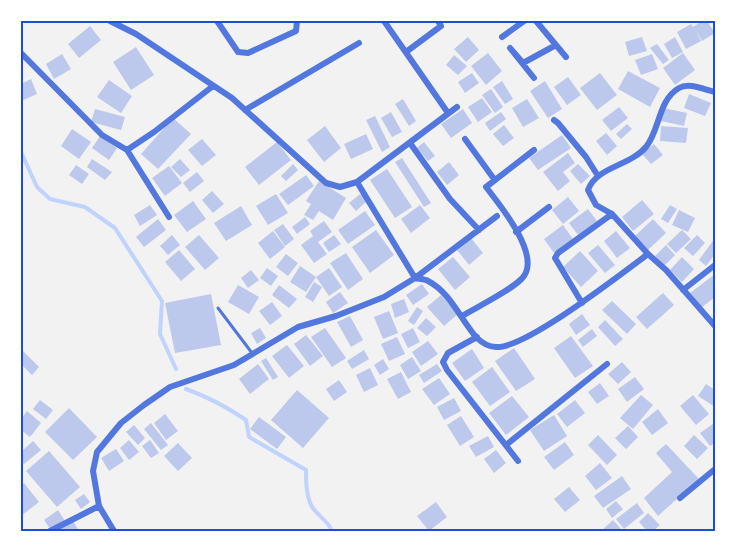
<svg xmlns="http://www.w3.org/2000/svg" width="736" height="552" font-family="'DejaVu Sans',sans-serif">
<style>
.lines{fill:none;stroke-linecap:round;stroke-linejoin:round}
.stream{stroke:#bfd3fe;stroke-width:4}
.building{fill:#bdc9ec}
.service{stroke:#5277de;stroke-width:3}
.minor{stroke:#5277de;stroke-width:6}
.neatline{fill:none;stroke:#1d4ed8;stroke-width:2}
</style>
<rect width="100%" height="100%" fill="#f2f2f2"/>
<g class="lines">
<path class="stream" d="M21,152L37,187L50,199L85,207L115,228L162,301L160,334L176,369
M186,389C208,397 227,407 246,420L249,437L306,470C306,481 306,494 311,505C316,515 327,519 332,531"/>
</g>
<path class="building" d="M702,21H707L715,33L702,41L696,31L701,41L686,49L677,32L691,24L693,27Z
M90,26L101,40L79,58L68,44Z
M468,37L479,50L466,62L454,49Z
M642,37L647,51L629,56L625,42Z
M675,37L683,52L672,58L664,44Z
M657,44L669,60L663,64L650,48Z
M136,47L154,75L131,90L113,62Z
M488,53L502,71L486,85L471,66Z
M683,53L695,70L675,85L663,68Z
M62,54L71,69L54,79L46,64Z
M652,54L658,69L641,75L635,60Z
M454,55L467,66L458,75L446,65Z
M628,71L660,88L650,107L618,89Z
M472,73L479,83L465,93L458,82Z
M600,73L617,95L597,110L580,88Z
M568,77L581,95L567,105L554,87Z
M31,79L37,94L21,101V84Z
M109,80L132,96L121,113L97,97Z
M502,81L513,99L505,104L493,87Z
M545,81L562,109L548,118L530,91Z
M491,89L503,107L495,113L482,95Z
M689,94L711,103L705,116L684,108Z
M482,98L492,112L478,122L468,107Z
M403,99L416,121L409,126L395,104Z
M527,99L539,118L523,127L512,108Z
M619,107L628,118L611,131L602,120Z
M663,108L687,113L684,126L661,121Z
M95,109L125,117L121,130L91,122Z
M463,109L472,123L451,138L441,124Z
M391,112L402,132L392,137L381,118Z
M501,112L506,119L490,131L485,123Z
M375,116L390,147L382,152L366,120Z
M173,118L191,134L158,169L141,154Z
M627,124L632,129L621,139L616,134Z
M504,125L514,138L503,146L493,134Z
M325,126L341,148L324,162L307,140Z
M661,126L688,128L686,143L660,141Z
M72,129L91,142L79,159L61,146Z
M606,133L617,146L607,155L596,141Z
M366,134L373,149L351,159L344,144Z
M562,135L571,148L538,170L529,158Z
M100,136L117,148L109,160L92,148Z
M202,139L216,155L202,166L188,150Z
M277,142L291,160L259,185L245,167Z
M424,142L435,156L428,161L417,148Z
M654,144L663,155L651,164L642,154Z
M568,153L575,163L563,172L570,181L558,191L543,172Z
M402,158L431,203L424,207L395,162Z
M92,159L112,172L105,180L87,167Z
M180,159L190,170L181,177L171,167Z
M449,162L459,175L447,185L437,172Z
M293,164L298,170L286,181L281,176Z
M578,164L590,176L581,184L570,171Z
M76,165L89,174L82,184L69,175Z
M169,166L182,183L165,196L152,178Z
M387,169L412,207L395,218L370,180Z
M197,172L204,181L190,192L183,183Z
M306,175L314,186L288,205L279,194Z
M319,181L346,198L333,220L319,211L313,220L304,215L311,204L306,201Z
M212,191L224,204L213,213L202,200Z
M276,194L288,213L268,225L256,206Z
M360,194L367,201L356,211L349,203Z
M568,197L579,211L563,224L552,210Z
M642,200L654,214L633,231L622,217Z
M193,201L206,219L187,232L174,215Z
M150,205L157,215L140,226L134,215Z
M420,205L430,218L411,233L401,219Z
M670,205L677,209L668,223L661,219Z
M241,206L252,225L226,241L214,223Z
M588,209L597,221L578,235L569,223Z
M679,210L695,218L688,232L672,225Z
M365,211L375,225L348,244L338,230Z
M305,217L310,224L297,234L292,227Z
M158,219L166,230L144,247L136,237Z
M653,219L666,233L648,250L635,236Z
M324,221L332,232L318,242L327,254L314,263L301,245L313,236L310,231Z
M283,224L294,239L285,246L274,230Z
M563,225L573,239L554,253L544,239Z
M376,230L394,255L370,273L352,247Z
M682,230L691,239L676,253L667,244Z
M273,231L285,247L270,259L258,243Z
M616,231L630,248L617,258L604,241Z
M172,235L180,245L168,255L160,246Z
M199,235L219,258L205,270L185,247Z
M334,235L341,244L329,252L323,243Z
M697,235L705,243L693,256L684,248Z
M471,238L483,253L469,265L457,250Z
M715,238V254L706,266L699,260Z
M598,245L615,265L605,273L588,253Z
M666,245L675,255L664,266L655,256Z
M179,250L195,269L181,281L165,262Z
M580,251L598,271L581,287L563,267Z
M346,253L363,279L348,290L330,263Z
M286,254L298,263L288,276L276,267Z
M453,257L470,277L455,290L438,269Z
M682,257L694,269L682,282L670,270Z
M300,266L316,277L306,292L290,282Z
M267,268L278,276L271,286L260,278Z
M329,268L342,287L329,296L316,277Z
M251,270L259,280L248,288L241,278Z
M715,274V297L701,308L690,293Z
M314,282L322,287L313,302L305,297Z
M422,284L429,294L413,305L406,295Z
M238,285L259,297L249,314L228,302Z
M279,285L297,299L289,308L272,295Z
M340,292L348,303L333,313L326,302Z
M663,293L674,305L647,329L636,317Z
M211,294L221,345L175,353L165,303Z
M441,295L458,314L444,326L427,307Z
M404,299L409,312L395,318L391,304Z
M612,301L636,324L627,334L602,310Z
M272,302L282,316L270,325L259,311Z
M417,307L423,311L414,325L408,321Z
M389,311L398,333L383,339L374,317Z
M582,314L590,325L576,335L569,324Z
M350,316L363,340L351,347L337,322Z
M426,318L436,327L427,336L417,328Z
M605,320L623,339L615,346L598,327Z
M260,328L266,338L257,344L251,333Z
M325,328L346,358L332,367L311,337Z
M413,328L420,342L408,348L401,334Z
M592,329L597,336L583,347L578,340Z
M306,335L323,356L310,366L294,344Z
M571,336L593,366L575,378L554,348Z
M397,337L405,354L389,361L381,344Z
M428,341L438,354L421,366L412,352Z
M287,345L304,366L289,378L272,356Z
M514,348L535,379L516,391L495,361Z
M21,349L39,367L32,375L21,364Z
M472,349L484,368L465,381L452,363Z
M364,350L369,359L352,369L347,361Z
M412,357L421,371L408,379L400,365Z
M266,358L278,377L273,380L261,361Z
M383,359L389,369L380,375L374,365Z
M622,362L631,372L618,384L608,374Z
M258,364L269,379L250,394L239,379Z
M437,364L442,371L424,383L419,375Z
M492,367L510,392L490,406L472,382Z
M370,368L378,385L364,392L356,375Z
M401,372L411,392L398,399L387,379Z
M635,377L644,389L627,402L618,389Z
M439,378L450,394L434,405L422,389Z
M339,380L347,392L334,401L326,389Z
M600,383L609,396L597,404L588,392Z
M706,384L715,390V407L698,396Z
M297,390L329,418L303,448L271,420Z
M641,395L653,405L633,429L620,418Z
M693,395L709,414L696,425L680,406Z
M512,396L529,417L506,435L489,413Z
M454,398L461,411L444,420L437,407Z
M40,400L53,410L46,419L33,409Z
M575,400L585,413L567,427L557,414Z
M69,408L97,437L73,460L45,432Z
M658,409L668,423L652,435L642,422Z
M27,411L41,423L30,437L21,430V419Z
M165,414L178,431L166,440L154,423Z
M554,415L567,436L544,451L530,430Z
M461,416L474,437L460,446L447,425Z
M259,417L286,437L277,449L250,429Z
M151,423L168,445L161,450L144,429Z
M713,424L715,427V443L710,446L700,433Z
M134,425L145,438L138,445L126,432Z
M628,426L638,437L626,449L615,438Z
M598,435L617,455L607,465L588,445Z
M694,435L708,448L697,459L684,446Z
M488,436L494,447L476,457L469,446Z
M129,440L139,452L129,460L120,448Z
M150,440L159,453L151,458L142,446Z
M33,441L41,450L24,464L21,461V452Z
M565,442L574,455L554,470L544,457Z
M178,443L192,458L178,471L164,456Z
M666,444L699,479L658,516L644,498L672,472L656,453Z
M116,449L124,461L109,471L101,458Z
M496,450L506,463L494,473L484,459Z
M49,451L80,487L57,507L26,471Z
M600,463L612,478L596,490L585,476Z
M622,476L631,489L603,508L594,496Z
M24,483L39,502L21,516V486Z
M569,487L580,500L565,512L554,499Z
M84,494L90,502L81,509L75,500Z
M616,501L623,509L612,518L606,509Z
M436,502L447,517L429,531L417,516Z
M637,503L644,513L624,529L616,519Z
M58,510L65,521L51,530L44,520Z
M648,513L660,525L653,531H647L639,522Z
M613,520L622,530L621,531H601Z
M73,521L79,531H57Z"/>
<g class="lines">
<path class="service" d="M218,308L252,353"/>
<path class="minor" d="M110,21L136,34L232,98L326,183L340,187L357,182L415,278C419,279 425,279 428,281C450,292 461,320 476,337C481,342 488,347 496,347C525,349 621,274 648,254
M217,21L238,52L248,53L296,31L297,21
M384,21L448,113
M536,21L566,57
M502,37L524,21
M406,52L441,26L438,21
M21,53L102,135L127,150L169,217
M534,78L510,48L523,63L556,45
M715,92C705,90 689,82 679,88C658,100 660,130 646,147C630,166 596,167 588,190L596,205L612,214L648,254L666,270L715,326
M245,110L359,43
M554,120L558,123L586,157L598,176
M465,139L494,179
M410,143L450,199L479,230
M127,150L154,132L213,86
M357,182L457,107
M516,232L549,207
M683,290L715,265
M582,303L555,258L558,253L612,214
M462,316C475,308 516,288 524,276C540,253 499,204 486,187L534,150
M477,337L448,353L443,362L447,370L518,461
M506,445L607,364
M680,498L715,469
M50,531L99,506
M114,531L99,506L93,471L97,452L121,423L144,405L170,387L234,365L298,327L336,316L384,297L415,278L497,216"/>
</g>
<rect width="736" height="552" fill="none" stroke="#ffffff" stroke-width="45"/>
<rect x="22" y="22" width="692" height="508" class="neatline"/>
</svg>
